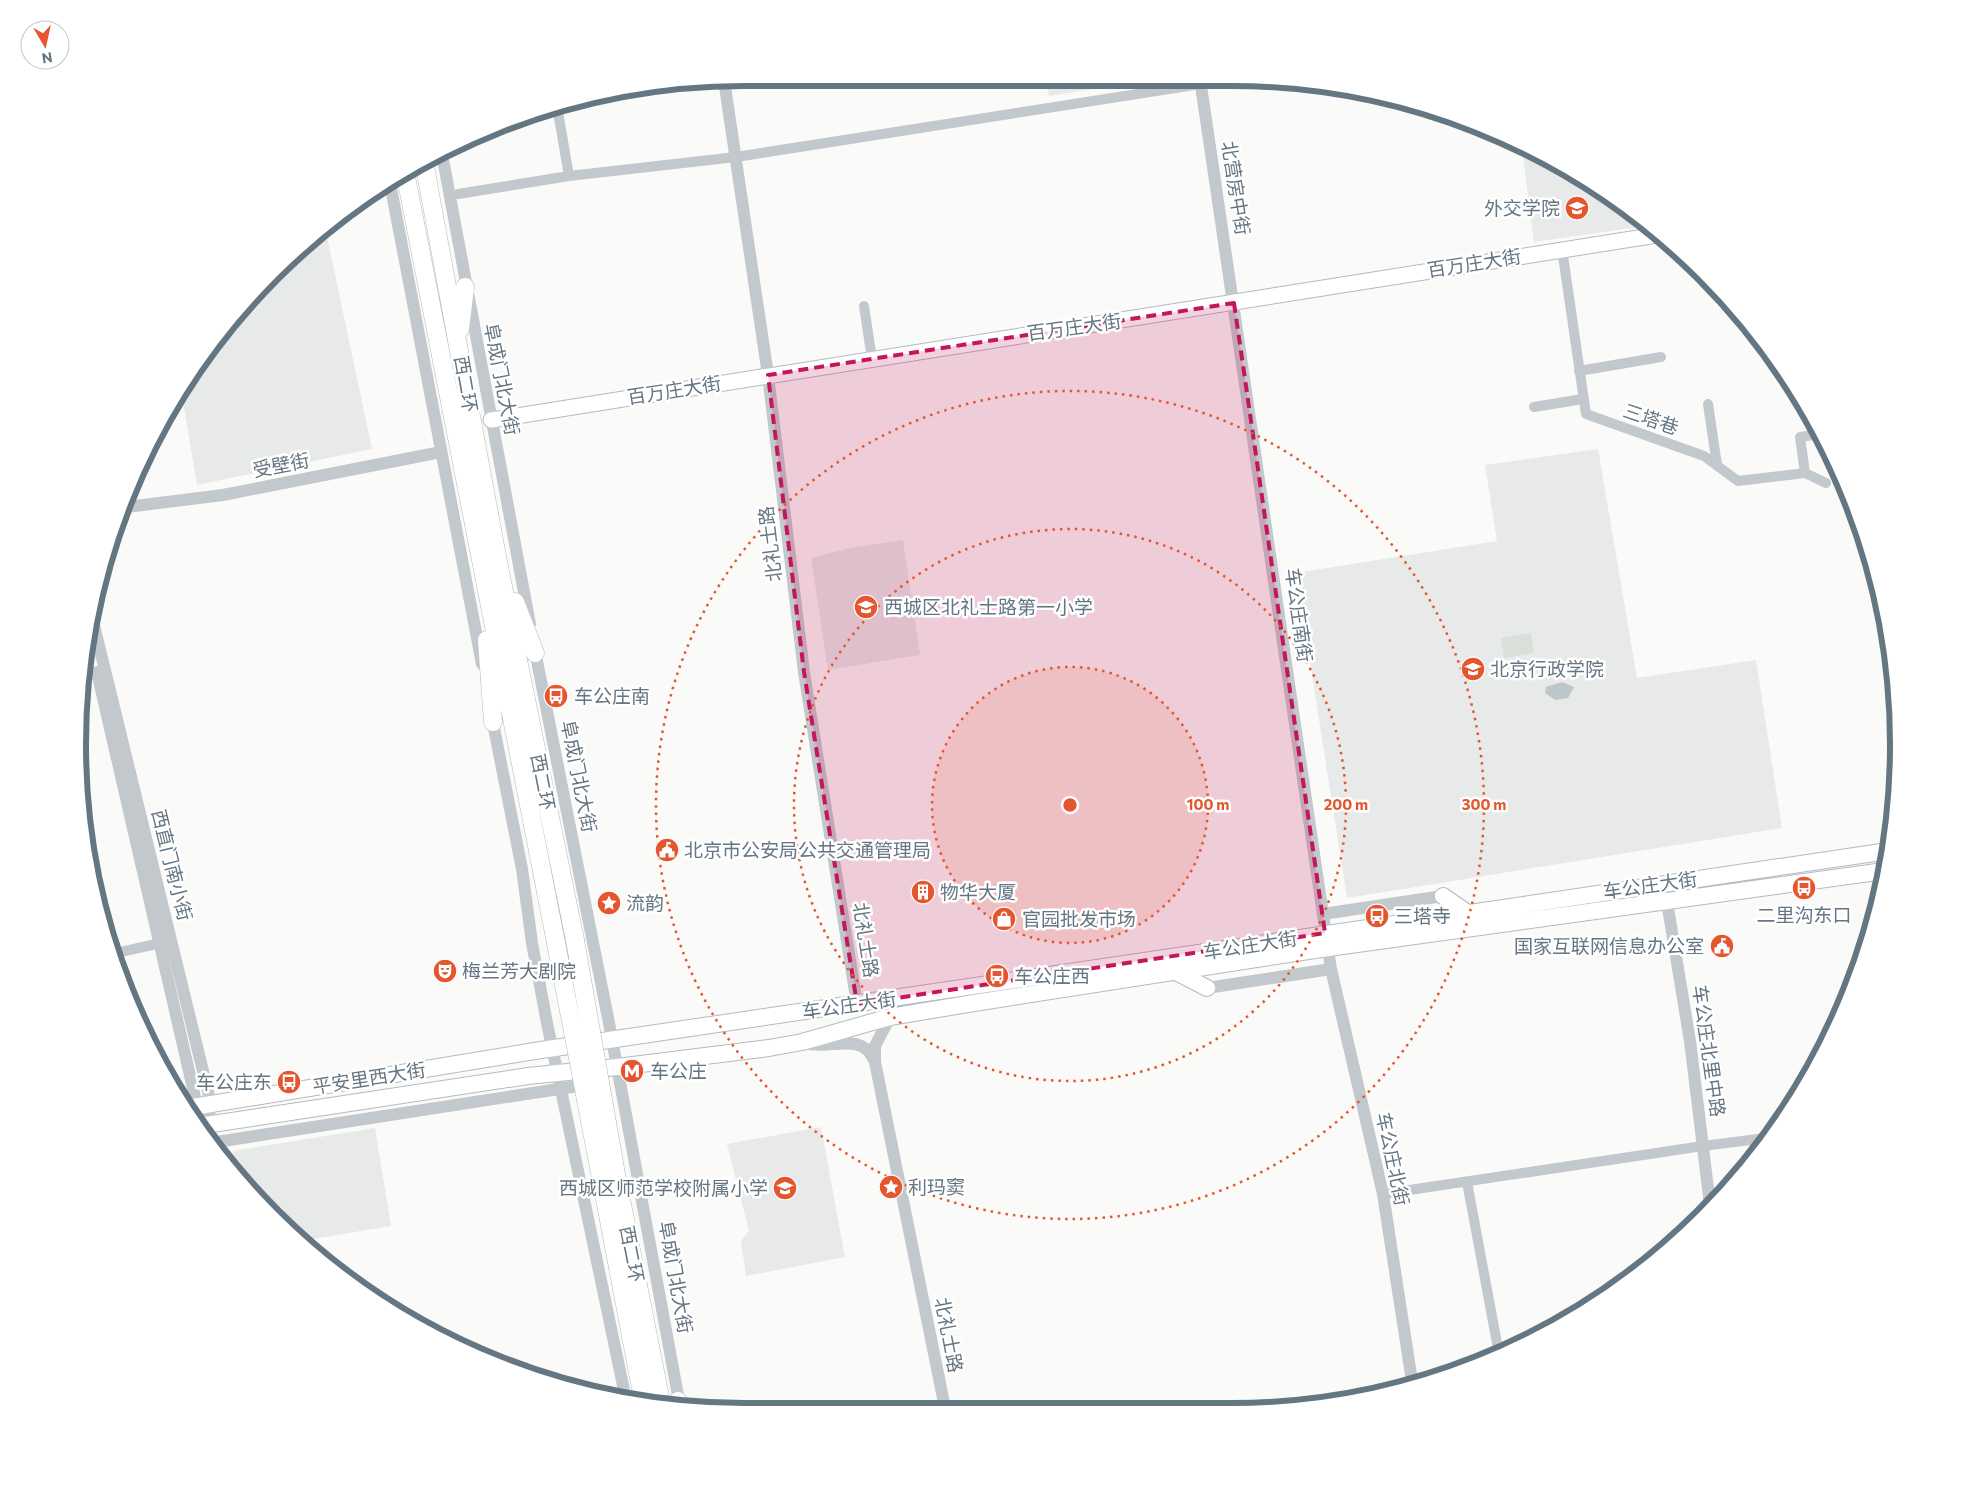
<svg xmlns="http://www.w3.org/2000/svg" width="1976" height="1489" font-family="Commissioner,'Noto Sans SC',sans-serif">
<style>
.built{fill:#e8e9e9}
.green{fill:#dadfd7}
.water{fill:#bbc7cb}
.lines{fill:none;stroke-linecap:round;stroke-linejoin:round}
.secondary-casing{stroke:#b3babf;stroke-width:17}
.primary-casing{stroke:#b5babe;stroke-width:18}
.trunk-casing{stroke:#b4b9bd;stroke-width:19}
.minor{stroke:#c3c8cc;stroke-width:10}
.tertiary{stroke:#c3c8cc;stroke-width:12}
.secondary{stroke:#fff;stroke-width:15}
.primary{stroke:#fff;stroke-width:16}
.trunk{stroke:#fff;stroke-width:18}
.trunk-bridge-casing{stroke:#b4b9bd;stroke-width:19;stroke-linecap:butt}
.trunk-bridge{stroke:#fff;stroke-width:18}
.marked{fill:#c2185b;fill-opacity:0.2;stroke:#c2185b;stroke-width:4;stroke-dasharray:10 6;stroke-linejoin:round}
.ring{fill:none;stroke:#e4572e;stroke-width:2.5;stroke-dasharray:2.5 5}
.labels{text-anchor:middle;stroke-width:5;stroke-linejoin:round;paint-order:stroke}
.street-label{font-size:19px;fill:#657683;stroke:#fff}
.poi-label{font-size:19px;fill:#657683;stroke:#fff;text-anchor:start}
.rim{fill:none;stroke:#657683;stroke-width:6}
.centre{fill:#e4572e;stroke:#fff;stroke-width:2.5}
.ring-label{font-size:15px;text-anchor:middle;font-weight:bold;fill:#e4572e;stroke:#fff;stroke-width:5;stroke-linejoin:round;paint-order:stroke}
</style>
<rect width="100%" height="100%" fill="#fafaf8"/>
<path class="built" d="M1046,78L1156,79L1049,96Z
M1522,147L1602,190L1646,226L1534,242Z
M326,232L372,449L197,485L181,390L190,374L273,273Z
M1598,449L1637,678L1756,660L1782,828L1347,898L1296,573L1497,541L1485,465Z
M903,540L920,655L828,670L811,558L850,548Z
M821,1127L845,1257L746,1276L741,1241L749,1231L727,1144Z
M375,1128L391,1226L300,1241L237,1174L233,1151Z"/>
<path class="green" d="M1531,633L1534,653L1504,658L1501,638Z"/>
<path class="water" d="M1562,682L1574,687L1568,698L1555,700L1545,693L1546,687Z"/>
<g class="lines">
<g class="secondary-casing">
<path id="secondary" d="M491,420L1657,235"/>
</g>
<g class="primary-casing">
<path id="primary" d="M1443,896L1466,912
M1174,971L1207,988
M187,1108L541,1050L1888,851
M199,1126L528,1076L617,1067L769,1048L802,1042L890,1017L974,1003L1328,948L1884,871"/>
</g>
<g class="trunk-casing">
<path id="trunk" d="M424,162L498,562L575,940
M405,172L556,943
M460,329L465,287
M515,602L535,653
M487,640L493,722
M616,1174L661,1402
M601,1178L643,1399
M678,1401V1406"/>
</g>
<path class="minor" d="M569,176L736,157L1201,84
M458,194L569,176L557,106
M1562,249L1586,414L1704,456L1738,481L1805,473L1826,483
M864,306L872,359
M1579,371L1661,357
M1708,404L1717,465
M1534,407L1583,399
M1805,473L1800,437L1820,434
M112,954L165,942
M1467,1182L1499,1354
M1383,1194L1703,1146L1766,1138"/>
<path class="tertiary" d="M1200,79L1331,969L1383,1194L1412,1381
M724,80L768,375L804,672L857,1004
M442,154L530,624
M390,183L482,664
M127,507L223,495L441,452
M91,613L211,1104L207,1125
M534,646L609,1023L680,1406
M97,672L197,1106L207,1125L210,1143
M491,713L522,869L532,943L547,1023L625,1395
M1667,902L1690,1041L1710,1205
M1323,914L1443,896
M1207,988L1331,969
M890,1017L875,1046V1062L945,1408
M802,1042C830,1052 861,1030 874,1060
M210,1143L591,1084"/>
<use href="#secondary" class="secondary"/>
<use href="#primary" class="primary"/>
<use href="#trunk" class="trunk"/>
<g class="trunk-bridge-casing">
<path id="trunk-bridge" d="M575,940L616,1174
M556,943L601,1178"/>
</g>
<use href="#trunk-bridge" class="trunk-bridge"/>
</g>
<path class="marked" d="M1234,303L1325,933L857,1004L804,672L768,375Z"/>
<circle cx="1070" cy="805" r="138" fill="#e4572e" fill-opacity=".12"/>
<g class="ring">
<circle cx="1070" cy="805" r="138"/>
<circle cx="1070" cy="805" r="276"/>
<circle cx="1070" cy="805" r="414"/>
</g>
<defs>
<g id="university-disc" transform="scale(1.25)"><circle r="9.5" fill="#e4572e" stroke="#fff"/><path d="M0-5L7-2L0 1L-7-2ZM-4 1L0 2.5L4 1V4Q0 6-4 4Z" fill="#fff"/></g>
<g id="school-disc" transform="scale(1.25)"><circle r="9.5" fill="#e4572e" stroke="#fff"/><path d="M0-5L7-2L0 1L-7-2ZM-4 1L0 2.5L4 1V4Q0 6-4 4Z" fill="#fff"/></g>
<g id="bus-disc" transform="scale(1.25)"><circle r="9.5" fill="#e4572e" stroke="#fff"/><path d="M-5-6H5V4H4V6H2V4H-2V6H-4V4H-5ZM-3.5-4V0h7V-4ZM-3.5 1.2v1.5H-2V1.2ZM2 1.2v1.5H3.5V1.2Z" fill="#fff"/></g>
<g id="civic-disc" transform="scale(1.25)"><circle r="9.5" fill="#e4572e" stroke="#fff"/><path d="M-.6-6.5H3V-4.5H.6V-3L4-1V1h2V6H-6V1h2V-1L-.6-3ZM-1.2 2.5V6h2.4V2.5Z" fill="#fff"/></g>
<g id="building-disc" transform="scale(1.25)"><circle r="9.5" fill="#e4572e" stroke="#fff"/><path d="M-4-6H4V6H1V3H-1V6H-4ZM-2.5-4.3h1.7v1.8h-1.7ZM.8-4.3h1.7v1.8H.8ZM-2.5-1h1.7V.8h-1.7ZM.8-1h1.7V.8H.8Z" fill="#fff"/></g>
<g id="sight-disc" transform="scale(1.25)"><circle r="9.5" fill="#e4572e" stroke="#fff"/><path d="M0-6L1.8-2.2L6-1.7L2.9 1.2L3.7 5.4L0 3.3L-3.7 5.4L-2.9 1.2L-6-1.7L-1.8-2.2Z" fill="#fff"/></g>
<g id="shop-disc" transform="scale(1.25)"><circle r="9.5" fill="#e4572e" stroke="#fff"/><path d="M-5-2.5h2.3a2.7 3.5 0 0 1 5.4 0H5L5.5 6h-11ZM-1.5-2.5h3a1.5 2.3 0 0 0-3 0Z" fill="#fff"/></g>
<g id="theatre-disc" transform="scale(1.25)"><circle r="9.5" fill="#e4572e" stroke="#fff"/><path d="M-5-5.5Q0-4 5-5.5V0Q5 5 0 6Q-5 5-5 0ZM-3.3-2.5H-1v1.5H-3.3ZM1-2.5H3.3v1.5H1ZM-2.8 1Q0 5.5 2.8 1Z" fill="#fff"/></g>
<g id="metro-disc" transform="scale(1.25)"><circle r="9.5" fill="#e4572e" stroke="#fff"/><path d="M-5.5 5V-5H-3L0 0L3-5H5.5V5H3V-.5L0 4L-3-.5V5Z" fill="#fff"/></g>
</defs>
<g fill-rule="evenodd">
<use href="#university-disc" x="1577" y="208"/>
<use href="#school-disc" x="866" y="607"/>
<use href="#university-disc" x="1473" y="669"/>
<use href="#bus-disc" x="556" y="696"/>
<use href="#civic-disc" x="667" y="850"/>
<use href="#bus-disc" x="1804" y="888"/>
<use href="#building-disc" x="923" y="892"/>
<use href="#sight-disc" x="609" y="903"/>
<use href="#bus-disc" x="1377" y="916"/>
<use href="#shop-disc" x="1004" y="919"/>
<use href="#civic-disc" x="1722" y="946"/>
<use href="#theatre-disc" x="445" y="971"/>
<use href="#bus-disc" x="997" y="976"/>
<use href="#metro-disc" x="632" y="1071"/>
<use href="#bus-disc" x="289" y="1082"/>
<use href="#sight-disc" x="891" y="1187"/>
<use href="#school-disc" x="785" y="1188"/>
</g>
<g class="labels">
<g class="street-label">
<text transform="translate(1236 188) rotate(81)" y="7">北营房中街</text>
<text transform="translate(1474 263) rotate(-9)" y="7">百万庄大街</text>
<text transform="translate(1074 327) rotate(-8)" y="7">百万庄大街</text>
<text transform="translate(502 379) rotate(79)" y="7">阜成门北大街</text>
<text transform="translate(466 384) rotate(80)" y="7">西二环</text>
<text transform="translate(674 390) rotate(-9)" y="7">百万庄大街</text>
<text transform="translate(1651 419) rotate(19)" y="7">三塔巷</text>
<text transform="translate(281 465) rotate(-11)" y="7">受壁街</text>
<text transform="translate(770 544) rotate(-97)" y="7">北礼士路</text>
<text transform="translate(1299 615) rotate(82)" y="7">车公庄南街</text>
<text transform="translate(579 776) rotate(79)" y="7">阜成门北大街</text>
<text transform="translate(543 782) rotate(79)" y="7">西二环</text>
<text transform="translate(172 865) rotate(76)" y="7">西直门南小街</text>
<text transform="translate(1650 885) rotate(-8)" y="7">车公庄大街</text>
<text transform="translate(866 940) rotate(81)" y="7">北礼士路</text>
<text transform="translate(1250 945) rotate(-9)" y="7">车公庄大街</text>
<text transform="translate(849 1005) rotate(-8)" y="7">车公庄大街</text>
<text transform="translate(1709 1051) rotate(82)" y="7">车公庄北里中路</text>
<text transform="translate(369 1078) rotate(-9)" y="7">平安里西大街</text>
<text transform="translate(1393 1159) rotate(78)" y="7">车公庄北街</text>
<text transform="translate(632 1254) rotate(79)" y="7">西二环</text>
<text transform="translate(676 1277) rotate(80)" y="7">阜成门北大街</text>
<text transform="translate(949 1335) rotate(79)" y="7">北礼士路</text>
</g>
<g class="poi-label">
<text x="1560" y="215" text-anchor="end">外交学院</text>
<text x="884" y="614">西城区北礼士路第一小学</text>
<text x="1490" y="676">北京行政学院</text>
<text x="574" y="703">车公庄南</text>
<text x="684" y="857">北京市公安局公共交通管理局</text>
<text x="940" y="899">物华大厦</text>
<text x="626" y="910">流韵</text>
<text x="1804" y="922" text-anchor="middle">二里沟东口</text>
<text x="1394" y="923">三塔寺</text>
<text x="1022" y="926">官园批发市场</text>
<text x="1704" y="953" text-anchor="end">国家互联网信息办公室</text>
<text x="462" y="978">梅兰芳大剧院</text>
<text x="1014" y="983">车公庄西</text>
<text x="650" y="1078">车公庄</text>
<text x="272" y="1089" text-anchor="end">车公庄东</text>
<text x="908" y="1194">利玛窦</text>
<text x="768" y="1195" text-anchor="end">西城区师范学校附属小学</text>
</g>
</g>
<path d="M0 0H1976V1489H0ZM744 86H1232A658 658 0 0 1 1890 744V745A658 658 0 0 1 1232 1403H744A658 658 0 0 1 86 745V744A658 658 0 0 1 744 86Z" fill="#fff" fill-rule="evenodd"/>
<path class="rim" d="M744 86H1232A658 658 0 0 1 1890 744V745A658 658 0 0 1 1232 1403H744A658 658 0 0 1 86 745V744A658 658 0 0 1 744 86Z"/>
<circle cx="1070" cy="805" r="8" class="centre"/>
<g class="ring-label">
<text x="1208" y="810">100 m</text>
<text x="1346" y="810">200 m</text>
<text x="1484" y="810">300 m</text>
</g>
<g transform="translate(45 45) rotate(171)"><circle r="24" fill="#ffffff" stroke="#c1c8cd"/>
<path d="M0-4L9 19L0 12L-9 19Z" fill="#e4572e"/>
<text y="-8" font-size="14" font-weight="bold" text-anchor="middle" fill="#657683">N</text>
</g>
</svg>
